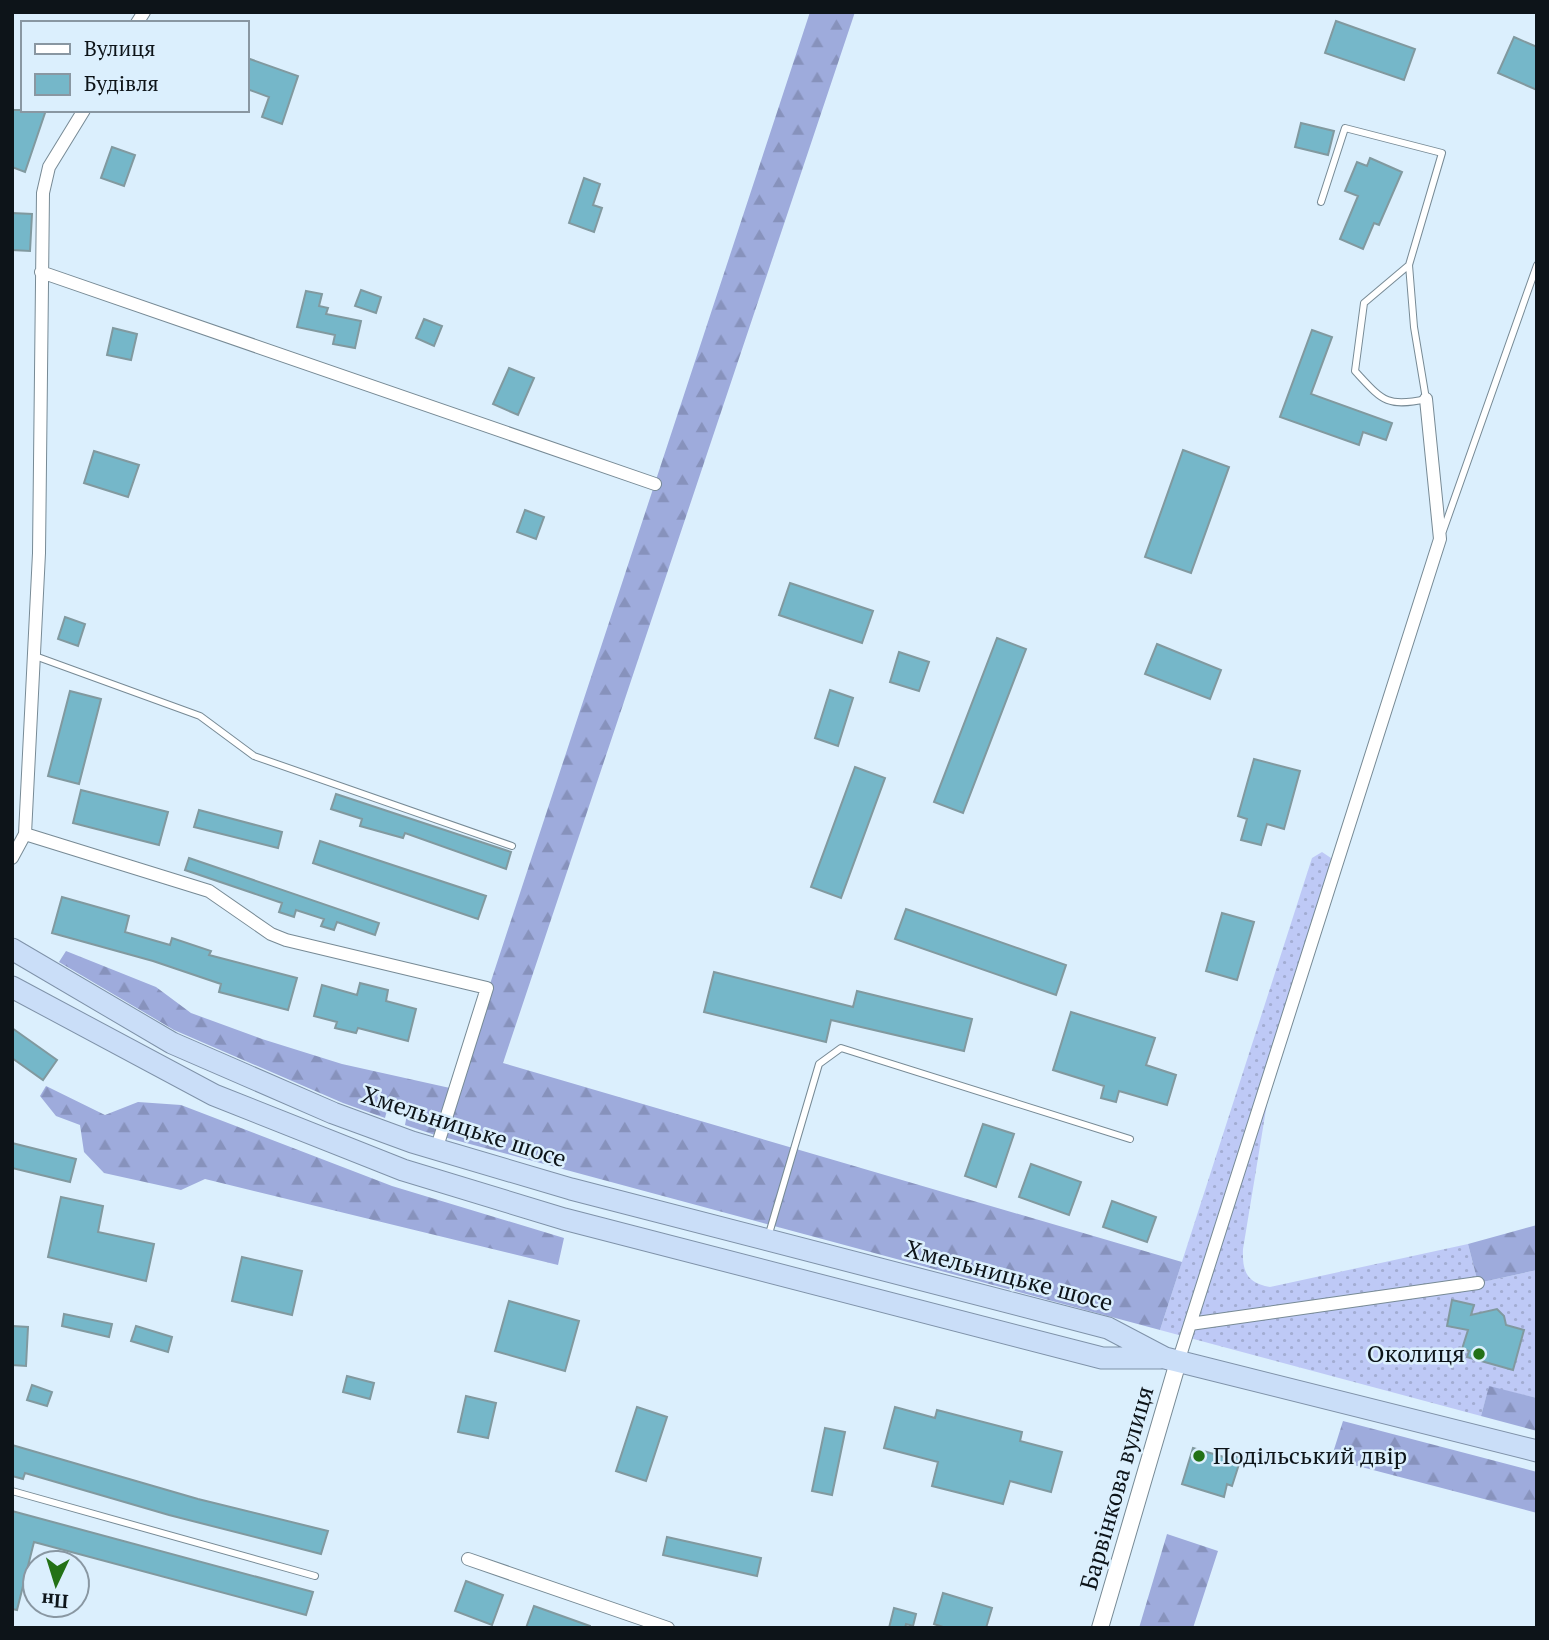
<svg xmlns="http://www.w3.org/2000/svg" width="1549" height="1640" font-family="'PT Serif',serif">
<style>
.grass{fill:url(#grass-dots)}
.forest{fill:url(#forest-firs)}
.building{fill:#75b7c9;stroke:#81999f;stroke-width:2}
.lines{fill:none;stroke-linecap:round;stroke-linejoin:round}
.service-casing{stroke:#778a95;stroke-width:8}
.minor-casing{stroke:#778a95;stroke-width:14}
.tertiary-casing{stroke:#778a95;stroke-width:18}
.trunk-casing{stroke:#7f92a9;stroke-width:23}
.service{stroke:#fff;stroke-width:6}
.minor{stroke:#fff;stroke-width:12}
.tertiary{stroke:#fff;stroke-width:16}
.trunk{stroke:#cadef8;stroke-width:21}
.poi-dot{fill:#237116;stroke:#dbeffd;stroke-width:2.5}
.labels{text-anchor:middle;stroke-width:5;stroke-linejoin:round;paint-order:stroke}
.street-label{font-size:24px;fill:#0d1419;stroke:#dbeffd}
.poi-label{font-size:24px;fill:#0d1419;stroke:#dbeffd;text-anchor:end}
</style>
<defs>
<pattern id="grass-dots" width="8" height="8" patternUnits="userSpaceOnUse" patternTransform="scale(1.75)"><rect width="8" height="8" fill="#bec9f6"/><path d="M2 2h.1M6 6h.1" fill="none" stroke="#a2acd2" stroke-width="1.8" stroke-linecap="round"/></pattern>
<pattern id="forest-firs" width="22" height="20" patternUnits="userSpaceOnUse" patternTransform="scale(1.75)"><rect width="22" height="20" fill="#9eabdc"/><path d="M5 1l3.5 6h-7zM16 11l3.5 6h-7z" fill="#8792bc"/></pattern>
</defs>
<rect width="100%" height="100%" fill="#dbeffd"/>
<path class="grass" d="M1322,852L1337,862L1274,1061L1243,1249C1242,1272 1247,1283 1270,1287L1468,1244L1478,1283L1537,1270V1398L1489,1387L1481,1416L1160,1330L1312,858Z"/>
<path class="forest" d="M810,12H855L503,1063L1182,1262L1160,1330L440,1136Z
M66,951L156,987L191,1013L262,1039L342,1064L450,1088L435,1135L405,1125L409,1104L390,1099L385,1118L343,1103L174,1030L59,962Z
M46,1086L105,1115L138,1102L181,1105L392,1186L564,1238L558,1265L205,1179L181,1190L104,1173L84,1152L80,1125L56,1116L40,1096Z
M1537,1225V1270L1478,1283L1468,1244Z
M1489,1386L1537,1398V1431L1481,1416Z
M1343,1421L1537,1472V1513L1331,1459Z
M1167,1534L1218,1551L1193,1628H1139Z"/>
<path class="building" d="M1336,21L1415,49L1404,80L1325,53Z
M1514,37L1537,47V90L1498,73Z
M247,58L298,76L282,124L262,117L269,97L247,89Z
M12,110H46L25,172L12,167Z
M1301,123L1334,131L1328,155L1295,147Z
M112,147L135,155L124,186L101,178Z
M1370,158L1402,172L1379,225L1374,223L1363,249L1340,239L1358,196L1345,191L1357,162L1367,166Z
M584,178L600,184L593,205L602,208L594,232L569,223Z
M12,213L32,214L30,251L12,250Z
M361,290L381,297L376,313L355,306Z
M306,291L322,294L319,306L328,308L326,314L361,321L355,348L333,344L335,335L297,327Z
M424,319L442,326L434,346L416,338Z
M113,328L137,334L131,360L107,355Z
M1312,330L1332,337L1311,394L1392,423L1386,440L1363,432L1359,445L1280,417Z
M509,368L534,378L518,415L493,404Z
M1183,450L1229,467L1191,573L1145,557Z
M94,451L139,465L128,497L84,483Z
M525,510L544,517L536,539L517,532Z
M790,583L873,611L862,643L779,615Z
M65,617L85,624L78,646L58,639Z
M997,638L1026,649L963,813L934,802Z
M1157,644L1221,670L1210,699L1145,674Z
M899,652L929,662L919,691L890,682Z
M830,690L853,698L838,746L815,738Z
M70,691L101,699L79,784L48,776Z
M1254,759L1300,771L1284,829L1267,824L1261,845L1241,840L1247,819L1238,816Z
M855,767L885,778L841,898L811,887Z
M81,790L168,812L159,845L73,823Z
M336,794L511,852L506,869L405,833L403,838L360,826L362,819L331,809Z
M199,810L282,832L278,848L194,827Z
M320,841L486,896L478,919L313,863Z
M189,858L379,923L375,935L337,922L334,930L321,926L324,919L296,910L294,917L279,912L282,903L185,870Z
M62,897L129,916L125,932L170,945L172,938L211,951L209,955L297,978L288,1010L219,992L221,984L153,961L52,933Z
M906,909L1066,965L1056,995L895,939Z
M1222,913L1254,922L1237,980L1206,971Z
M714,972L853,1007L857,991L972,1019L964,1051L831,1020L826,1042L704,1012Z
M360,983L388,990L386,1001L416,1009L408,1041L358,1028L356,1033L335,1028L337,1022L314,1016L322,985L357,995Z
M1071,1012L1155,1038L1146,1065L1176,1075L1167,1105L1119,1091L1116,1102L1101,1098L1104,1086L1053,1070Z
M12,1028L57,1060L43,1080L12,1058Z
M983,1124L1014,1134L996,1187L965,1176Z
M12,1143L76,1159L70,1182L12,1168Z
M1031,1164L1081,1182L1069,1215L1019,1197Z
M61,1197L103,1206L98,1232L154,1244L146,1281L48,1257Z
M1112,1201L1156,1217L1147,1242L1103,1227Z
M242,1257L302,1271L292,1315L232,1301Z
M1452,1300L1474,1305L1471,1315L1497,1309L1504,1316L1506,1325L1524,1330L1513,1370L1467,1357L1469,1351L1462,1349L1468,1330L1447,1326Z
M509,1301L579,1321L565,1371L495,1351Z
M64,1314L112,1324L109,1337L62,1326Z
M12,1326L28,1327L26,1366L12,1365Z
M136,1326L172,1337L168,1352L131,1341Z
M347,1376L374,1383L370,1399L343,1392Z
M32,1385L52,1392L47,1406L27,1400Z
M466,1396L496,1403L488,1438L458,1432Z
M637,1407L667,1417L646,1481L616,1471Z
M895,1407L935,1418L937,1410L1022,1432L1020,1441L1062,1452L1051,1492L1010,1481L1003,1504L932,1486L938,1462L884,1448Z
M825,1428L845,1432L832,1495L812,1491Z
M12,1445L198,1499L328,1531L321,1554L169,1515L25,1473L23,1479L12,1476Z
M1193,1448L1224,1457L1225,1453L1241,1458L1232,1486L1227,1484L1224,1497L1182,1484Z
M12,1511L313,1592L306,1615L34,1542L17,1610L12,1609Z
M667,1537L761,1558L757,1576L663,1555Z
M466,1581L503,1595L492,1625L455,1611Z
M943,1593L992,1608L986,1628H946L934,1624Z
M534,1606L590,1626V1628H526Z
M894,1608L916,1614L913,1626L906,1624L905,1628H889Z"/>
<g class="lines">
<g class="service-casing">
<path id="service" d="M1321,202L1345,128L1442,153L1409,265L1414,327L1426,399C1386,408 1382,400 1355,371L1364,303L1409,265
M1443,531L1537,265
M35,656L200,716L254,756L512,846
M768,1237L819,1064L841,1048L1130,1139
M12,1491L315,1576"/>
</g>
<g class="minor-casing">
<path id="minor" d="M137,23L144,12
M41,272L655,484
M25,834L209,891L271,934L286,940L487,988L436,1150
M12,858L25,834L39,553L43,193L49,167L84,110
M1190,1324L1478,1283
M1178,1362L1440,539L1426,399
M468,1559L668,1628"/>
</g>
<g class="tertiary-casing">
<path id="tertiary" d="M1100,1628L1178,1362"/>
</g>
<g class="trunk-casing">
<path id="trunk" d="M12,949L172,1043L333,1113L412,1142L571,1189L1108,1328L1165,1358L1537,1451
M12,987L214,1095L403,1170L564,1219L1102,1358H1160"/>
</g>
<use href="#service" class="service"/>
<use href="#minor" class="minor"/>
<use href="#tertiary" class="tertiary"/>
<use href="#trunk" class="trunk"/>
</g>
<g class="poi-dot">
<circle cx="1479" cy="1354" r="7"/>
<circle cx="1199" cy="1456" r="7"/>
</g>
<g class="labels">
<g class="street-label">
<text transform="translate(464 1127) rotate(18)" y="8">Хмельницьке шосе</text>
<text transform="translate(1009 1276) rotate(15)" y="8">Хмельницьке шосе</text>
<text transform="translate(1117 1488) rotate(-74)" y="8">Барвінкова вулиця</text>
</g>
<g class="poi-label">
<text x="1465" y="1362">Околиця</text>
<text x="1213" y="1464" text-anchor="start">Подільський двір</text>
</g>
</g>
<rect width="1549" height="1640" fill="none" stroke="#0d1419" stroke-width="28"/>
<rect x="21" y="21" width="228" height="91" fill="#dbeffd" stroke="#8997a2" stroke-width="2"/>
<rect x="35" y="44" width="35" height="10" fill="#ffffff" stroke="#8997a2" stroke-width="2"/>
<text x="84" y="56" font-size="21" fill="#0d1419">Вулиця</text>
<rect x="35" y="74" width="35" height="21" fill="#75b7c9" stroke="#8997a2" stroke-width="2"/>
<text x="84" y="91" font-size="21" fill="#0d1419">Будівля</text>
<g transform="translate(56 1584) rotate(184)"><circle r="33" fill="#dbeffd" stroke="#8997a2" stroke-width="2"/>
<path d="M0-5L12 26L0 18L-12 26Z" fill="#237116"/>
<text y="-10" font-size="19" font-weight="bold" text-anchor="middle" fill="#0d1419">Пн</text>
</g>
</svg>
